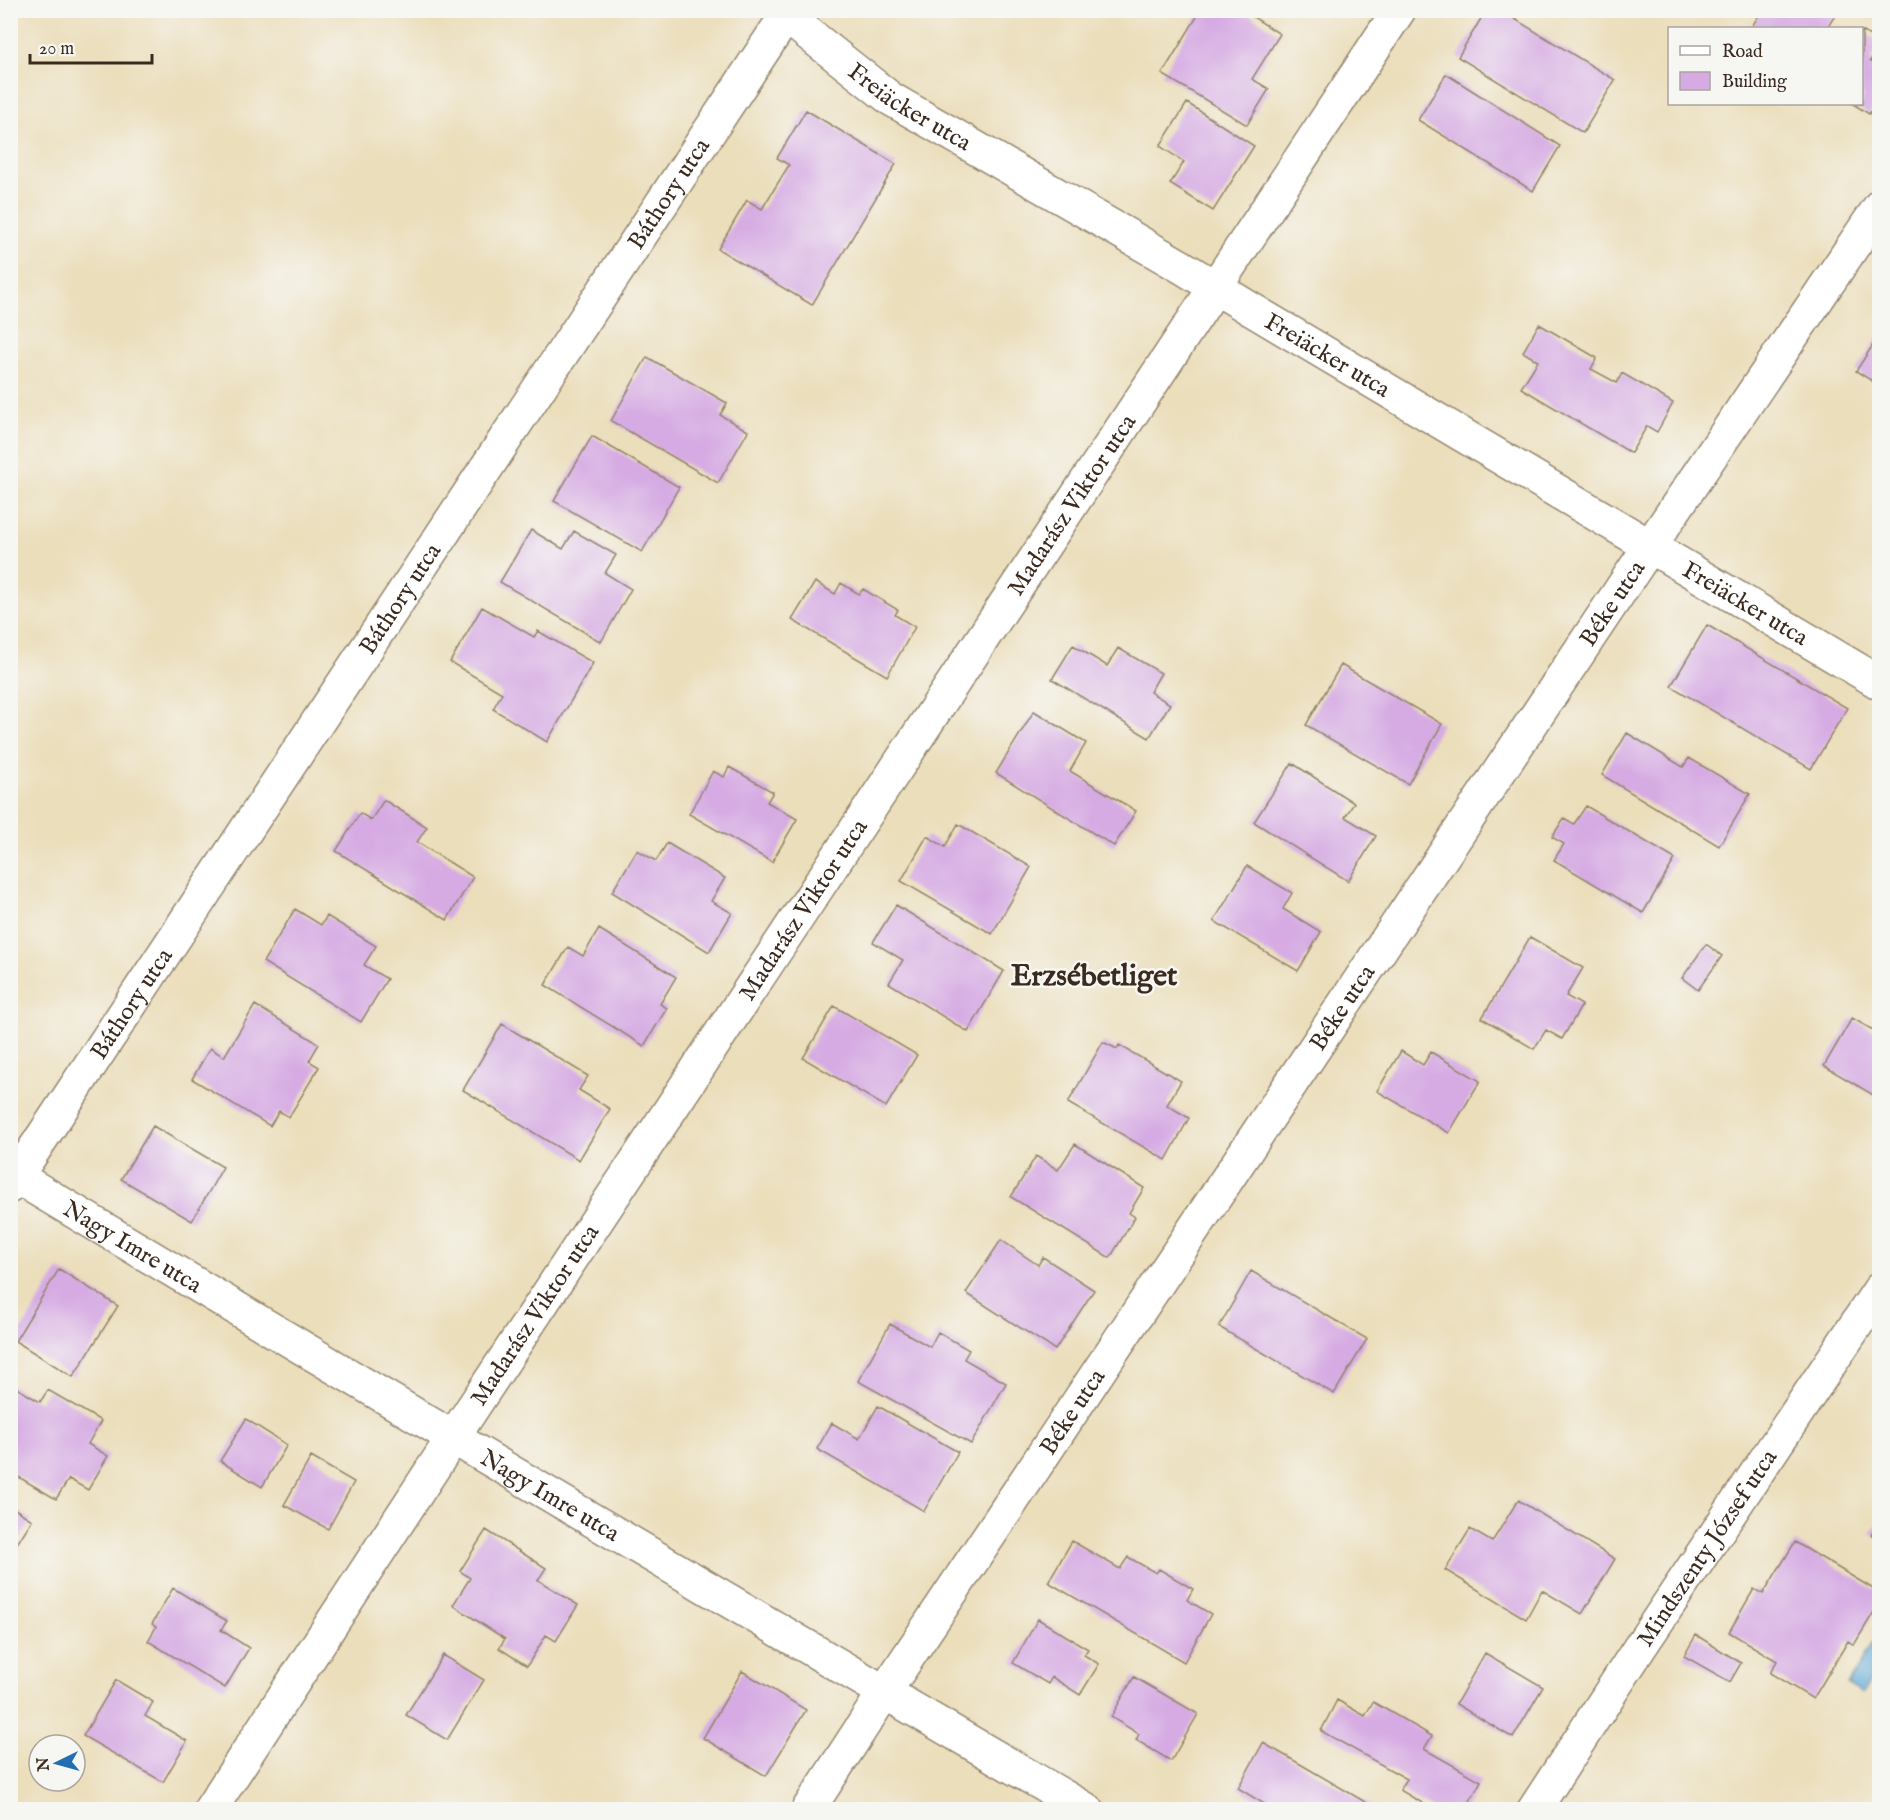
<svg xmlns="http://www.w3.org/2000/svg" width="1890" height="1820" font-family="'IM FELL English',serif">
<style>
.water{fill:#5ea9d6;stroke:#4c6a7a;stroke-width:1.5}
.building{fill:#d6abe3}
.lines{fill:none;stroke-linecap:round;stroke-linejoin:round}
.minor-casing{stroke:#93846c;stroke-width:36}
.minor{stroke:#fff;stroke-width:33}
.labels{text-anchor:middle;stroke-width:5;stroke-linejoin:round;paint-order:stroke}
.street-label{font-size:24px;fill:#3b2a1e;stroke:#f6f6f2}
.district-label{font-size:30px;font-weight:bold;fill:#3b2a1e;stroke:#f6f6f2}
</style>
<rect width="100%" height="100%" fill="#f6f6f2"/>
<filter id="ink" filterUnits="userSpaceOnUse"><feTurbulence type="fractalNoise" baseFrequency=".0167" numOctaves="2"/><feDisplacementMap in="SourceGraphic" scale="12" xChannelSelector="R" yChannelSelector="G"/><feConvolveMatrix kernelMatrix="1 2 1 2 8 2 1 2 1" color-interpolation-filters="sRGB"/></filter>
<filter id="wash" filterUnits="userSpaceOnUse"><feTurbulence type="fractalNoise" baseFrequency=".008" numOctaves="4" result="noise"/><feDisplacementMap in="SourceGraphic" scale="24" xChannelSelector="R" yChannelSelector="G"/><feGaussianBlur stdDeviation="1.35" result="paint"/><feColorMatrix in="noise" values="0 0 0 0 0 0 0 0 0 0 0 0 0 0 0 0 0 1.4 0 .05"/><feComposite in="paint" operator="in"/></filter>
<g filter="url(#wash)">
<rect width="100%" height="100%" fill="#ebdebb"/>
<path class="water" d="M1877,1636L1879,1638V1666L1862,1694L1848,1685Z"/>
<g id="blocks">
<path class="building" d="M1201,10H1242L1280,34L1252,79L1269,89L1247,125L1162,74Z
M1486,10H1500L1615,80L1583,133L1458,57Z
M1762,10H1788L1794,14L1796,10H1831L1836,14L1827,28H1751Z
M1862,31L1880,42V46L1870,61L1880,67V98L1869,114L1853,104H1862Z
M1446,74L1560,146L1533,191L1418,120Z
M1187,103L1254,146L1213,211L1170,184L1184,162L1160,146Z
M806,110L896,164L812,305L718,249L747,200L762,209L789,165L777,158Z
M1539,324L1597,358L1591,369L1617,383L1622,373L1673,403L1657,432L1647,426L1631,453L1521,388L1538,361L1523,352Z
M1880,334V386L1856,371Z
M647,357L727,403L720,415L748,431L718,483L611,421Z
M592,436L679,487L642,552L554,501Z
M531,530L563,549L574,531L616,555L605,573L631,589L601,642L500,582Z
M815,582L835,594L841,583L859,594L863,589L898,610L895,615L915,627L887,676L792,620Z
M482,607L534,637L538,631L593,663L547,742L493,709L502,693L450,662Z
M1707,625L1847,708L1811,769L1671,686Z
M1073,645L1107,666L1118,648L1161,673L1150,692L1170,704L1149,738L1052,679Z
M1341,665L1442,724L1408,784L1306,725Z
M1034,711L1086,743L1070,771L1136,811L1114,846L996,773Z
M1627,733L1683,767L1689,758L1750,794L1719,846L1602,775Z
M1292,763L1354,803L1345,817L1376,836L1348,881L1254,822Z
M729,767L773,792L767,802L797,819L772,862L689,814L713,771L724,777Z
M384,800L427,827L417,842L473,877L447,920L336,851L360,813L371,820Z
M1586,806L1675,859L1643,913L1554,860L1564,844L1552,837L1564,818L1574,824Z
M958,824L1031,867L992,934L901,881L927,836L945,847Z
M667,843L725,878L711,901L732,913L709,952L612,892L637,850L656,861Z
M1247,866L1292,893L1283,909L1321,932L1298,971L1214,921Z
M896,905L1004,971L968,1032L889,983L903,960L873,942Z
M295,909L321,925L327,916L376,946L364,965L387,979L361,1022L263,962Z
M599,929L676,977L660,1004L667,1008L644,1046L545,985L568,947L583,956Z
M1530,937L1583,968L1566,996L1582,1005L1562,1039L1546,1030L1534,1049L1482,1018Z
M1706,944L1722,956L1698,990L1682,978Z
M255,1005L319,1044L309,1061L319,1067L289,1117L279,1111L270,1126L192,1079L210,1048L224,1057Z
M834,1006L917,1055L886,1107L803,1058Z
M1852,1018L1880,1034V1099L1824,1066Z
M502,1024L588,1076L579,1090L610,1109L579,1160L463,1090Z
M1103,1042L1117,1049L1119,1045L1181,1081L1167,1105L1189,1118L1166,1160L1068,1103Z
M1401,1051L1423,1065L1431,1052L1480,1081L1449,1133L1377,1091Z
M153,1126L223,1167L192,1221L121,1179Z
M1075,1144L1144,1188L1129,1213L1135,1217L1110,1258L1011,1197L1036,1156L1058,1170Z
M1001,1240L1038,1265L1043,1257L1094,1290L1055,1350L966,1293Z
M59,1269L118,1306L73,1377L15,1341Z
M1251,1271L1367,1339L1334,1394L1219,1327Z
M890,1324L930,1347L938,1332L969,1350L964,1359L1006,1383L971,1444L858,1381Z
M10,1384L40,1402L48,1390L101,1421L88,1444L108,1456L88,1490L69,1479L56,1499L10,1472Z
M878,1406L958,1452L924,1511L817,1449L832,1423L859,1439Z
M246,1419L287,1445L262,1487L220,1461Z
M311,1457L354,1482L328,1529L284,1505Z
M1518,1500L1615,1559L1582,1614L1542,1590L1526,1619L1445,1570L1470,1529L1492,1542Z
M10,1506L32,1520L10,1555Z
M1880,1521V1539L1871,1534Z
M486,1530L546,1568L538,1580L578,1605L556,1641L546,1635L527,1666L499,1648L505,1639L453,1605L470,1578L460,1571Z
M1072,1541L1120,1569L1128,1557L1156,1573L1159,1569L1193,1589L1187,1600L1211,1614L1184,1662L1048,1582Z
M1795,1542L1880,1593V1602L1854,1645L1848,1641L1813,1699L1770,1673L1777,1661L1729,1632L1754,1589L1763,1594Z
M173,1588L227,1621L221,1630L249,1648L225,1688L148,1641L156,1627L152,1624Z
M1038,1619L1088,1649L1084,1655L1099,1664L1080,1695L1052,1677L1048,1684L1013,1663Z
M1696,1635L1741,1663L1730,1682L1684,1656Z
M1485,1653L1543,1687L1513,1738L1456,1704Z
M443,1655L484,1680L447,1740L406,1715Z
M742,1671L806,1710L766,1776L703,1738Z
M1134,1677L1198,1714L1171,1761L1136,1740L1139,1734L1111,1717Z
M116,1680L153,1702L145,1716L187,1741L163,1782L83,1736Z
M1337,1700L1365,1716L1373,1702L1432,1736L1424,1749L1481,1781L1465,1810H1434L1400,1790L1407,1779L1321,1731Z
M1263,1743L1300,1764L1379,1810H1274L1238,1788Z"/>
</g>
</g>
<g filter="url(#ink)">
<use href="#blocks" fill-opacity="0" stroke="#93846c" stroke-width="1.5"/>
<g class="lines">
<g class="minor-casing">
<g id="minor">
<path id="s1" d="M786,16L891,99L1182,267L1249,308L1880,683"/>
<path id="s2" d="M17,1177C372,1390 728,1602 1087,1810"/>
<path id="s3" d="M10,1186L790,10"/>
<path id="s4" d="M210,1810L452,1439L1399,10"/>
<path id="s5" d="M808,1810L884,1693L1650,546L1880,206"/>
<path id="s6" d="M1534,1810L1640,1647L1880,1289"/>
</g>
</g>
<use href="#minor" class="minor"/>
</g>
</g>
<g class="labels">
<g class="street-label">
<text dy="8" stroke="none"><textPath href="#s1" startOffset="154">Freiäcker utca</textPath></text>
<text dy="8" stroke="none"><textPath href="#s3" startOffset="1191">Báthory utca</textPath></text>
<text dy="8" stroke="none"><textPath href="#s1" startOffset="640">Freiäcker utca</textPath></text>
<text dy="8" stroke="none"><textPath href="#s4" startOffset="1564">Madarász Viktor utca</textPath></text>
<text dy="8" stroke="none"><textPath href="#s3" startOffset="705">Báthory utca</textPath></text>
<text dy="8" stroke="none"><textPath href="#s5" startOffset="1450">Béke utca</textPath></text>
<text dy="8" stroke="none"><textPath href="#s1" startOffset="1126">Freiäcker utca</textPath></text>
<text dy="8" stroke="none"><textPath href="#s4" startOffset="1078">Madarász Viktor utca</textPath></text>
<text dy="8" stroke="none"><textPath href="#s3" startOffset="219">Báthory utca</textPath></text>
<text dy="8" stroke="none"><textPath href="#s5" startOffset="964">Béke utca</textPath></text>
<text dy="8" stroke="none"><textPath href="#s2" startOffset="135">Nagy Imre utca</textPath></text>
<text dy="8" stroke="none"><textPath href="#s4" startOffset="592">Madarász Viktor utca</textPath></text>
<text dy="8" stroke="none"><textPath href="#s5" startOffset="478">Béke utca</textPath></text>
<text dy="8" stroke="none"><textPath href="#s2" startOffset="621">Nagy Imre utca</textPath></text>
<text dy="8" stroke="none"><textPath href="#s6" startOffset="314">Mindszenty József utca</textPath></text>
</g>
<g class="district-label">
<text x="1094" y="985">Erzsébetliget</text>
</g>
</g>
<rect width="1890" height="1820" fill="none" stroke="#f6f6f2" stroke-width="36"/>
<rect x="1668" y="27" width="195" height="78" fill="#f6f6f2" stroke="#aba49d" stroke-width="1.5"/>
<rect x="1680" y="46" width="30" height="9" fill="#ffffff" stroke="#aba49d" stroke-width="1.5"/>
<text x="1722" y="57" font-size="18" fill="#3b2a1e">Road</text>
<rect x="1680" y="72" width="30" height="18" fill="#d6abe3" stroke="#aba49d" stroke-width="1.5"/>
<text x="1722" y="87" font-size="18" fill="#3b2a1e">Building</text>
<g transform="translate(57 1763) rotate(265)"><circle r="28" fill="#f6f6f2" stroke="#aba49d" stroke-width="1.5"/>
<path d="M0-4.5L10 22L0 15L-10 22Z" fill="#1f6fb2"/>
<text y="-9" font-size="16" font-weight="bold" text-anchor="middle" fill="#3b2a1e">N</text>
</g>
<path d="M30 54v9h122v-9" fill="none" stroke="#3b2a1e" stroke-width="3"/>
<text x="39" y="54" font-size="18" fill="#3b2a1e" stroke="#f6f6f2" stroke-width="4.5" paint-order="stroke">20 m</text>
</svg>
